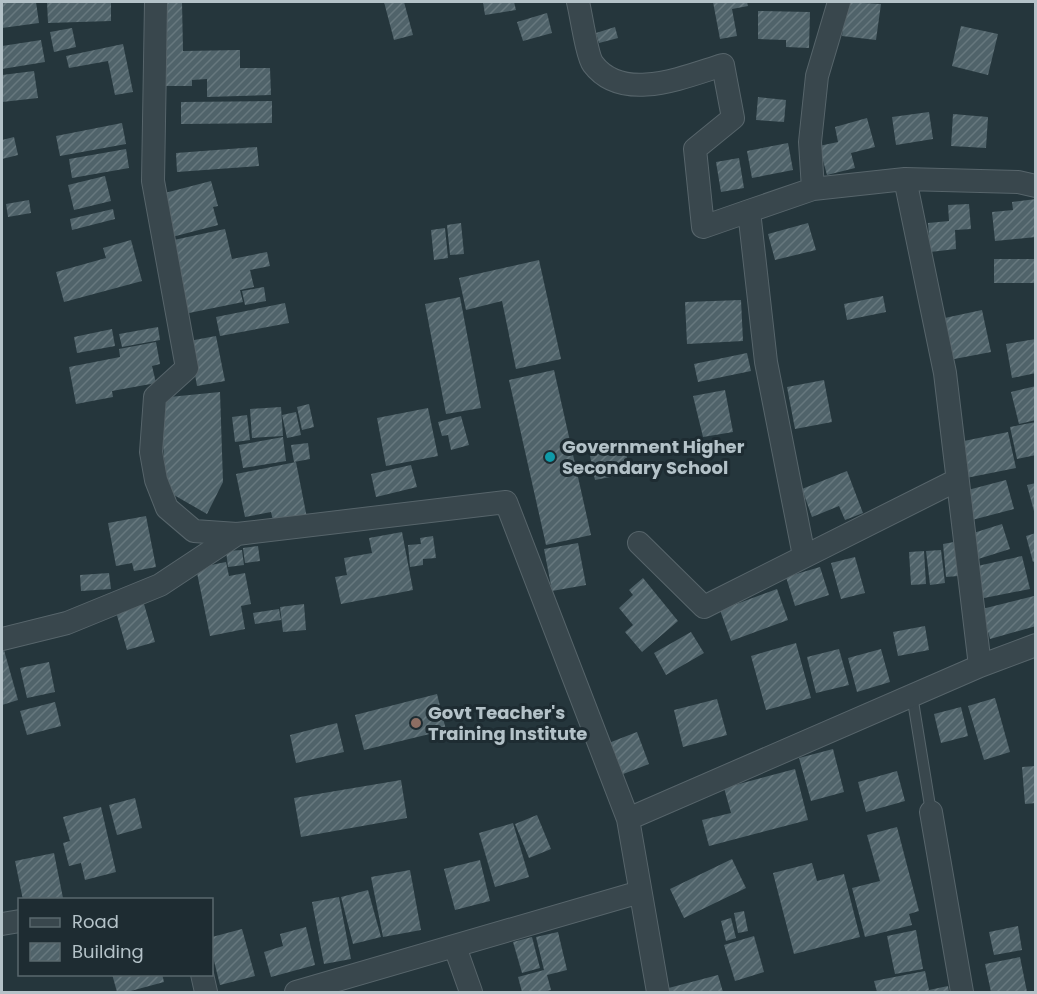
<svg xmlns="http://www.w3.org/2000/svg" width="1037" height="994" font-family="Poppins,sans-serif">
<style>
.building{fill:url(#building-hatch)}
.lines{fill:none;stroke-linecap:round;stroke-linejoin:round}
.service-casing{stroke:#57656b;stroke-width:12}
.minor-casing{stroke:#57656b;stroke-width:24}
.service{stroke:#39474d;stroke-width:10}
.minor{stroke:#39474d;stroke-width:22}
.culture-dot{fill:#0f9aa8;stroke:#1e2c32;stroke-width:2}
.education-dot{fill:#8d6e63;stroke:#1e2c32;stroke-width:2}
.labels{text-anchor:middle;stroke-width:6;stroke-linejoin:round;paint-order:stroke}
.poi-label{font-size:18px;font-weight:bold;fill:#b4c2c8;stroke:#1e2c32;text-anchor:start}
</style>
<defs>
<pattern id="building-hatch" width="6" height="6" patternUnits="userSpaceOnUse" patternTransform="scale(1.5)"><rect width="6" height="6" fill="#50636a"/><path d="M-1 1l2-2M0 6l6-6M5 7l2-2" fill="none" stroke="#67787e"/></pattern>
</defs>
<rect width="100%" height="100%" fill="#25363c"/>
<path class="building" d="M2,2H36L39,23L2,28Z
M47,2H111V21L48,23Z
M182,2L183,51L240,50V68H270L271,95L207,97V79L192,80V86H163L161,3Z
M384,2H404L413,35L394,40Z
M483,2H514L516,10L485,15Z
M713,2H747L748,6L732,9L737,36L720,39Z
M847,2L881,4L876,40L842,36Z
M758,11L810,12L809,48L786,47V40L758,39Z
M547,13L552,33L523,41L517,22Z
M961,26L998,34L988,75L952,66Z
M615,27L618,38L599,43L596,33Z
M72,28L76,47L54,52L50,32Z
M41,40L45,62L2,69V46Z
M123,44L133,92L115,95L108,61L69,68L66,56Z
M34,71L38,98L2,102V75Z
M758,97L786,100L784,122L756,120Z
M272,101V123L181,124V102Z
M929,112L933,139L896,145L892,117Z
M953,114L988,117L986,148L951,146Z
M867,118L875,147L851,153L855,168L827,175L819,146L838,142L835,127Z
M122,123L126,144L60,156L56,136Z
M14,137L18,155L2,159V140Z
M788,143L793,170L752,178L747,151Z
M257,147L259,166L177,172L176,153Z
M126,149L129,168L72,178L69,159Z
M739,158L744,188L721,192L716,162Z
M105,176L111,201L74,210L68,185Z
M211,181L218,206L213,207L218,225L172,237L161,194Z
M1036,199V237L995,241L992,212L1013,210L1012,202Z
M29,200L31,213L8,217L6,204Z
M969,204L971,229L955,230L956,249L930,252L928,223L949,221L948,205Z
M113,209L115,219L72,230L70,219Z
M461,223L464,254L450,255L447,225Z
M808,223L816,250L775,260L768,234Z
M445,228L448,258L434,260L431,230Z
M225,229L232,259L267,252L270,266L250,270L254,287L240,290L243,302L184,314L169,241Z
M131,240L142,281L64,302L56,272L106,258L103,248Z
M994,259H1036V283H994Z
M539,260L561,359L516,369L502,301L466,310L459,278Z
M264,287L266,301L245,305L242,291Z
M883,296L886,312L847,320L844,304Z
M460,297L481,408L446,414L425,304Z
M741,300L743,341L687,344L685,302Z
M285,303L289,323L220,336L216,317Z
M982,310L991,352L949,360L940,319Z
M158,327L160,340L122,347L119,334Z
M112,329L115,346L77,353L74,337Z
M216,336L225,381L197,386L189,341Z
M1036,339V373L1012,378L1006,344Z
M156,342L160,364L152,366L156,383L112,391L113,397L76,404L69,367L120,357L119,349Z
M747,353L751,371L698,382L694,364Z
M554,370L591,535L546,545L509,380Z
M824,380L832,422L795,429L787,387Z
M1036,386V420L1019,424L1011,392Z
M725,390L733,432L703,437L693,396Z
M220,392L223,482L207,514L167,491L159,398Z
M309,404L314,427L302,430L297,407Z
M281,407L283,436L252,438L250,409Z
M428,408L438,456L386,466L377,418Z
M296,412L301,435L287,438L282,415Z
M247,415L250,440L235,442L232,417Z
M461,416L469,445L451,450L448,435L442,436L438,422Z
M1036,422V455L1017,459L1010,427Z
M1008,432L1016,468L966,478L959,442Z
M283,437L286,461L243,468L239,445Z
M308,443L310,459L294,462L291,445Z
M624,444L630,473L595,480L589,451Z
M296,462L307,518L274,525L271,512L245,517L236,474Z
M411,465L417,487L376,497L371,474Z
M847,471L863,513L845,520L839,506L812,517L802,489Z
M1006,480L1014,509L972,520L964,491Z
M1036,483V515H1035L1027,485Z
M146,516L156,567L134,571L132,563L116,566L108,523Z
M1002,524L1010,549L975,560L967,535Z
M402,532L413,590L341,604L335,577L347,575L344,558L372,553L369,538Z
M1036,533V561L1033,562L1026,536Z
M433,536L436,558L423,559V565L410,567L408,545L421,544L420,538Z
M954,542L958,576L946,577L943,544Z
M578,543L586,585L552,591L544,549Z
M258,546L260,561L245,563L243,548Z
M242,550L244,565L228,567L226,551Z
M941,550L945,583L930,585L926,551Z
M924,551L926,584L911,585L909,552Z
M1022,556L1030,589L979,599L973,567Z
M855,557L865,593L841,599L831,563Z
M226,562L229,576L245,573L251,604L241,606L245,629L210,636L196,568Z
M820,567L829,595L795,606L786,577Z
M109,573L111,589L81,591L80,575Z
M643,578L678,621L642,652L625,632L633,625L619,608L633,595L629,590Z
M777,589L788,620L731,641L720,610Z
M1034,596L1036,626L990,639L982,609Z
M144,604L155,642L127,650L116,612Z
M304,604L306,630L283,632L280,607Z
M279,609L281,620L255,624L253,613Z
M925,626L929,650L898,656L893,632Z
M691,632L704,653L666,675L654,653Z
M2,643L18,700L2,705Z
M796,643L811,698L766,710L751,656Z
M839,649L849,685L816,693L807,657Z
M881,649L890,682L857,692L848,658Z
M49,662L55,692L27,698L20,668Z
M437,694L446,730L364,750L355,715Z
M995,698L1010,752L984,760L968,706Z
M717,699L727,735L683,747L674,710Z
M55,702L61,726L27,735L20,711Z
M961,707L968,736L941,743L934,714Z
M337,723L344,752L296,763L290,735Z
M637,732L649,764L618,776L606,744Z
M833,749L844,792L811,801L799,758Z
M1036,766V803L1025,804L1022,767Z
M795,769L808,820L709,846L702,820L731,813L724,788Z
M897,771L905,801L866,812L858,782Z
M401,780L407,818L301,837L294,798Z
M135,798L142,828L117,835L109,805Z
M101,807L116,872L85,880L81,863L69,866L63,843L70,841L63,817Z
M537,815L551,849L529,858L515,824Z
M513,823L529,877L495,887L479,833Z
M897,827L919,911L909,914L912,925L865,937L852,888L880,881L867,835Z
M54,853L63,898L23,900L15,861Z
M732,859L746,888L684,918L670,889Z
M480,860L490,901L455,910L444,869Z
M812,863L817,881L844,874L860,937L794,954L773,873Z
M410,870L421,930L383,937L371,877Z
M368,890L381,937L353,944L341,897Z
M339,897L351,959L324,964L312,902Z
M744,911L748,931L738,933L734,913Z
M731,918L736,938L726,941L721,921Z
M1018,926L1022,950L994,955L989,932Z
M306,927L315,965L271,977L264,952L283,946L280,934Z
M242,929L255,976L220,985L212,953V937Z
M916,930L923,969L895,974L887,936Z
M558,932L567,970L547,975L551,990L541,992H522L518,977L544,970L536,937Z
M754,936L764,972L735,981L724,945Z
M532,937L540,968L522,973L513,942Z
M1020,957L1027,992H991L985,964Z
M925,971L929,990L948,986L949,992H877L874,981Z
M112,974H162L164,982L127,992H117Z
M718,975L723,992H661V990Z"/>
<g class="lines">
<g class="service-casing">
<path id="service" d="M912,695L931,812"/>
</g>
<g class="minor-casing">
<path id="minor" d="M156,2L153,181L187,368L155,397L151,452L156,480L167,508L194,531L237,534L506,502L628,819L658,992
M578,2C581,14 587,56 593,64C623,104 686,76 723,65L733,118L695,149L703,227L749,211
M839,2L817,76L810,142L813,189L905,179L945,373L980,666
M905,179L1018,182L1036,186
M639,543L704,607L957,480
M804,556L766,362L749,211L813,189
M2,639L67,623L160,585L237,534
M931,812L962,992
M628,819L980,666L1036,645
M2,924L20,921
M455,947L471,992
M202,974L206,992
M296,992L640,892"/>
</g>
<use href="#service" class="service"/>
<use href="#minor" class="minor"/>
</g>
<circle class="culture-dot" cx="550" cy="457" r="6"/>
<circle class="education-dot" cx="416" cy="723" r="6"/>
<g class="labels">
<g class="poi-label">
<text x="562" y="453">Government Higher<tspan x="562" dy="21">Secondary School</tspan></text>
<text x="428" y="719">Govt Teacher's<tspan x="428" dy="21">Training Institute</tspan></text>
</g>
</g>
<rect width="1037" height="994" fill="none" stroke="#b4c2c8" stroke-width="6"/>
<rect x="18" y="898" width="195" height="78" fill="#1e2c32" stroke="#5a686e" stroke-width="1.5"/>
<rect x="30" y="918" width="30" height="9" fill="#39474d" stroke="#5a686e" stroke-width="1.5"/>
<text x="72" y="928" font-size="18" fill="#b4c2c8">Road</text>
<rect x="30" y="943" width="30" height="18" fill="url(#building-hatch)" stroke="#5a686e" stroke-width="1.5"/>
<text x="72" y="958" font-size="18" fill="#b4c2c8">Building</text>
</svg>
